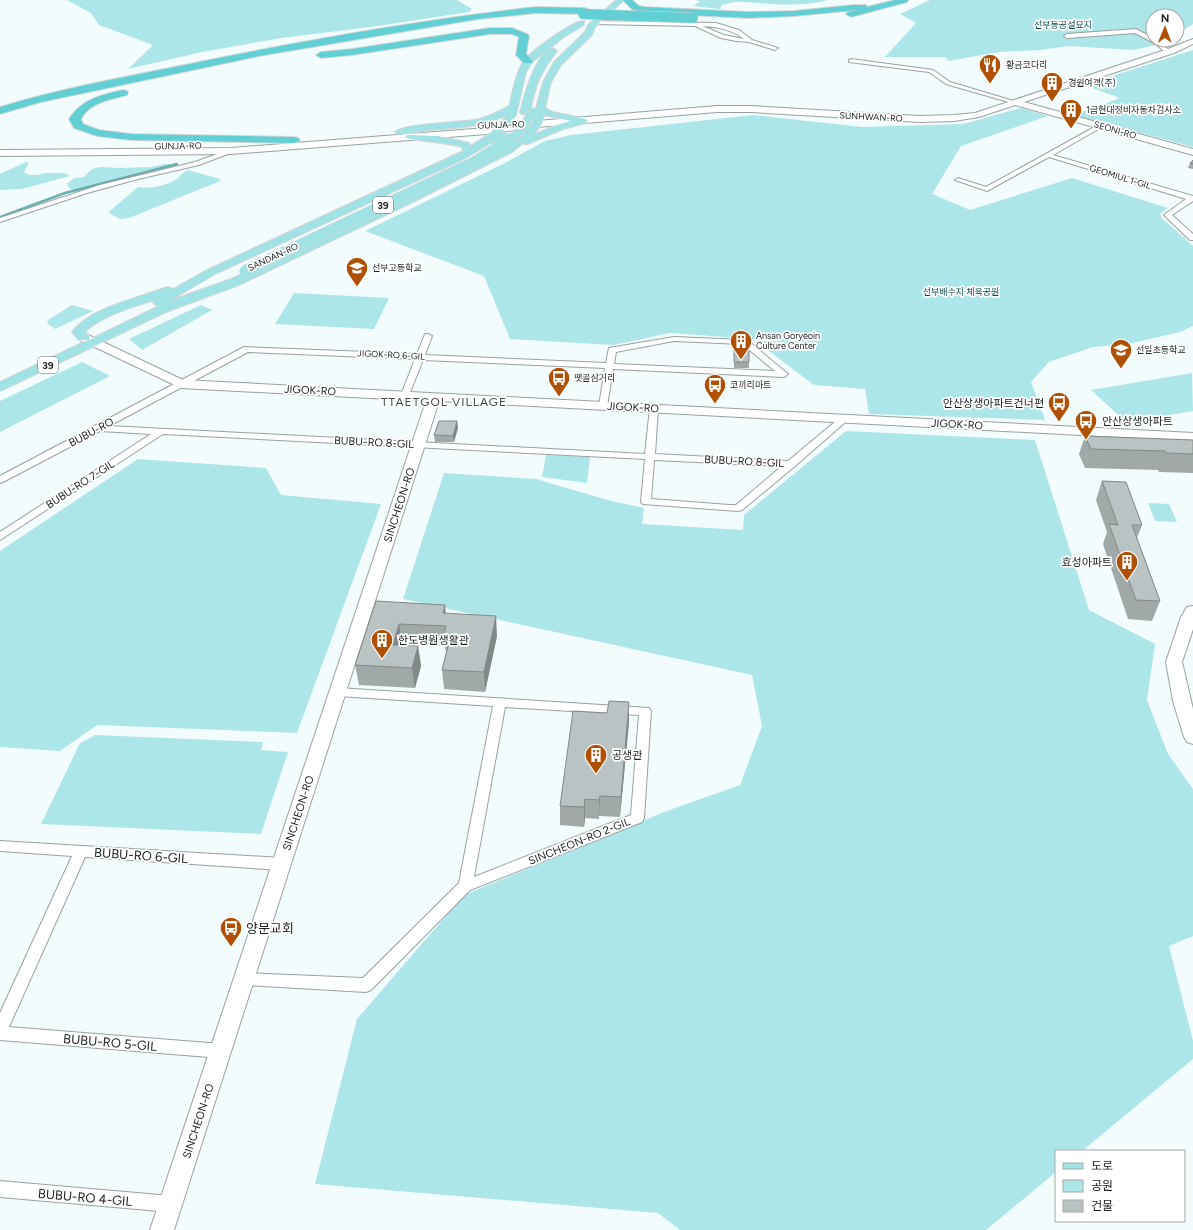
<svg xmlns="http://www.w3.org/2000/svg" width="1193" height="1230" font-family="Figtree,'Noto Sans KR',sans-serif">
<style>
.green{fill:#ade6e8}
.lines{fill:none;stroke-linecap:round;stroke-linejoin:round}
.stream{stroke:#69afb2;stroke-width:2.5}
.street-casing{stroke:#98a1a1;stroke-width:2}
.secondary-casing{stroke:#98a1a1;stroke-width:2}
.primary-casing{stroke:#d7d8d8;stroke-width:2}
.highway-casing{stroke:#d7d8d8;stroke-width:2}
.street{fill:#fff;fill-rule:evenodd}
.secondary{fill:#fff;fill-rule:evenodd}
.primary{fill:#a1e2e5;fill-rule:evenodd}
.highway{fill:#62cfd4;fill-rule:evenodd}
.primary-bridge-far1-casing{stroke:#d7d8d8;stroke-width:10;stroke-linecap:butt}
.primary-bridge-casing{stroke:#d7d8d8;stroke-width:12;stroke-linecap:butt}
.highway-bridge-casing{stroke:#d7d8d8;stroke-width:11;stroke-linecap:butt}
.primary-bridge-far1{stroke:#a1e2e5;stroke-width:8}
.primary-bridge{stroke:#a1e2e5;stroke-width:11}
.highway-bridge{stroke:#62cfd4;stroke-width:10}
.wall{fill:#a0a8a8}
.shaded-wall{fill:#828888}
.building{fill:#bac3c3;stroke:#828888}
.labels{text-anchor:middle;stroke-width:3.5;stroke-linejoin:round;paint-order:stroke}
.far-park-label{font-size:9px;fill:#0a4b4e;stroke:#fff}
.far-poi-label{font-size:9px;fill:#202424;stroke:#fff;text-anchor:start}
.far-street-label{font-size:9px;fill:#202424;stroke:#fff}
.shield{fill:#fff;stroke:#636666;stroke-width:1}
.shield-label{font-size:10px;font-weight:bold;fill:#202424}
.street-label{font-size:11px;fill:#202424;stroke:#fff}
.poi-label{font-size:11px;fill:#202424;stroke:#fff;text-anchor:start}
.neighbourhood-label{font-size:12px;letter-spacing:1px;fill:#414949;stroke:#fff}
.near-street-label{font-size:13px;fill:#202424;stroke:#fff}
.near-poi-label{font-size:13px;fill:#202424;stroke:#fff;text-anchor:start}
</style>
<rect width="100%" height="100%" fill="#f3fcfc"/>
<path class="green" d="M67,0H457L472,9L469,12L371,27L281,38L202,52L128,69L153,45L99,25L91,13Z
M697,0H828C806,6 781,5 759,3C744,2 736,0 722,5L720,9L693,6L700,2Z
M930,0H1193V24L1177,34V16H1153V40H1168L1162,44L1132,50L1069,46L1040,50L999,52L949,61L945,57H885L916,23L900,14Z
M1193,50V147L1073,115L1120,98L1084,85Z
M1021,108L1048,116L961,146L932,194L970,210L1072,178L1168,208L1160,214L1162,218L1193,246V326L1180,332L1128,344L1093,347L1049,362L1031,382L1045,420L869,414L865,389L814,385L753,339L670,333L613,345L510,339L484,276L365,231L505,163L545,141L571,135L753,115L862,127L963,124Z
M26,162H29L24,172L29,175H37L45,173H64L70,176L22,189L0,190V174Z
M164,164H172L73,190L69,188L67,184L74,178L84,177L92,169L100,167L119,168L151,167Z
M188,170L220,179V181L129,218L120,219L109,213L110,211L138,187C150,189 165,186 175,180C180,177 183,172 188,170Z
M294,293L389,298L374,329L275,324Z
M72,305L93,311L55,329L47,323L48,320Z
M201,305L212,310L142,350L129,339Z
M82,362L110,376L0,432V401Z
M1192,373L1193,411L1126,422L1091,390Z
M846,431L1035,440L1089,610L1155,644L1147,700L1168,754L1193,789V936L1169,946L1193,1041V1059L1082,1151H1056V1172L986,1230H680L658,1213L315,1184L357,1019L464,895L664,812L740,785L762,726L752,675L403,599L444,473L536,479L611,501L644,508L642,524L743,530L744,515Z
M546,455L590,457L587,483L542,477Z
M138,459L266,468L281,495L381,504L297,733L97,725L60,751L0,747V551Z
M1148,503L1169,504L1177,522L1155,521Z
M95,735L263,742L261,750L288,752L261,834L41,824L80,743Z"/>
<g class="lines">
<path class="stream" d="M0,217L65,193L177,164"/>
<g class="street-casing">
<path id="street" d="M596,21L716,23L739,30L752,40L778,48L775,50L749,42L736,41L721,38L695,26L594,24L593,23ZM702,26C718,27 731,29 744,39L724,35Z
M1136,29L1153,38V40L1160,42L1171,52L1166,53L1156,44L1135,33L1067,38L1064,36L1067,34Z
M851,59L933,70L950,82L1017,102L1012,103L946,84L929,72L849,62V60Z
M1100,124L1103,126L1102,127L1053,155L1193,196V201L1172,215L1193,234V240H1190L1164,215L1186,199L1049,157L987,191L955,180L958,178L986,187Z
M231,149L234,151L233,152L199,165L138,179L87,193L0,222V218L100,185L195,162Z
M425,334H428L432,336L425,355L606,363L609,348L674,337L744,340H747L788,374L784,377L613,369L607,406L603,409L599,406L605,368L423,360L409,395L405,398L401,395L415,359L248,352L109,426L645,454L650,408L654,405L658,408L655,454L788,461L842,416H848L850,418L795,466L742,510L738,511L643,504L641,502L645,459L163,434L0,540V532L151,434L100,431L3,482L0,483V476L244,347L417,354ZM674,341L742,344L775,371L614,364L616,352ZM654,460L782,466L736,505H729L651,499Z
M338,688L649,708L651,711L644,818L642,822L470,890L371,990L366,992L244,985L239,984L237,979L239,974L244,973L363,978L459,883L493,706L338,696L334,695L332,692L334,689ZM505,707L639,715L631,815L474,877Z
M0,841L282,858L287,860L289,864L287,868L282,870L85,857L9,1027L221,1044L226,1046L229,1051L226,1056L221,1058L0,1040V1013L72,856L0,851Z
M0,1181L171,1196L177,1198L179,1204L177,1210L171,1212L0,1197Z"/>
</g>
<g class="secondary-casing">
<path id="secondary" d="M1193,39V44L1174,53L1024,102L1193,149V155L1015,105L979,117L954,121L920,122L751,112H717L537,127L486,134L231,154L0,156V150L231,148L486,128L537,121L717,106H751L920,116L954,115L975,113L1168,49Z
M84,333L183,380L1193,433V441L439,401L174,1230H150L426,401L181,388L80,340L78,337L80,334Z
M1193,606V629L1182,662L1193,709V744L1187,742L1184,737L1173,701L1166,662L1181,617L1187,607Z"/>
</g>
<g class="primary-casing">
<path id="primary" d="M616,0H624L595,27L592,35L561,65L551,82L545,108L553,112L586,119L588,121L586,123L563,129L528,144H522L512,152L415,201L239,285L166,312L0,391V382L88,340H79L72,332C88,309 137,298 164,288L168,287L173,289L207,270L463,151L462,147C451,143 408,140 405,137L407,135L438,136L469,143L471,146C486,136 496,130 506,115C483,128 457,127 431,130C420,131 410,133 400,135L395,132C403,124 460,122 474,120C487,118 497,112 509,106C513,91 515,75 523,62C529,53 574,19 584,21V25L564,37L532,62L526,72L516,115L502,133L520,137L532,123L543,82L554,62L585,32L588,25ZM544,115L571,121L557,125L533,135L542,124ZM502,139L513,141L506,148L407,197L231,279L169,301L215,274L464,159L491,143ZM154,300L153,302L155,305H161L89,340L90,337L85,332C100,316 134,307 154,300Z
M553,48L557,51C540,74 536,83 530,112L528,114H522L520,112C524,96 535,53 553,48Z"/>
</g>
<g class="highway-casing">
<path id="highway" d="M623,0H632L639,6L645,7L749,12L794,11L853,5H866L867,7L895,0H908L907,2L851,17L846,14L848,12L857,10L794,16L749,18L645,13L633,10Z
M536,7L586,8L591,11L586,14L536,13L478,19L259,56L41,102L0,114V107C66,87 136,75 204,61C313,39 426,19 536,7Z
M490,28H512L527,34L529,36L526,54L533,61L532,63H524L516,55L519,37L512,34H490L352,55L321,58L316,55L321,52L352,49Z
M123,90L127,91L128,93L127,95C110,100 90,102 81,119L83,124L99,130L131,134L294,137L298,138L300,140L298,142L294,143L131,140L97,136L74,128L69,119C82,99 101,95 123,90Z"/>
</g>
<use href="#street" class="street"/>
<use href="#secondary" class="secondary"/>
<use href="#primary" class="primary"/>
<use href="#highway" class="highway"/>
<g class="primary-bridge-far1-casing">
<path id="primary-bridge-far1" d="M509,141L521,130L533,112"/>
</g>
<g class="primary-bridge-casing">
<path id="primary-bridge" d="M245,271L473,163L510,140"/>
</g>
<g class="highway-bridge-casing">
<path id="highway-bridge" d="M583,14L693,18"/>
</g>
<use href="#primary-bridge-far1" class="primary-bridge-far1"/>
<use href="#primary-bridge" class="primary-bridge"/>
<use href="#highway-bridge" class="highway-bridge"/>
</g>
<path class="wall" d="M1193,160V169L1188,168L1190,163Z
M734,350L749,362V368H734Z
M457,421L458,428L454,442H435L434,435Z
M1085,436L1193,440V473L1159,472L1158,470L1085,468L1079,454Z
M1102,481L1142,525L1137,538L1160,601L1152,621L1128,619L1103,544L1107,532L1096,500Z
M376,601L446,613L497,636L485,692L444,689L442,670L446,652L445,646L402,643V645L418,646L421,666L415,688L359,685L355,665Z
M629,722L620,817L599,816V819L585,818L584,827L560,825V806Z"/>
<path class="shaded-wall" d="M457,421L458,428L454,442L453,436Z
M445,605L447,625L443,613Z
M496,616L497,636L485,692L484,672Z
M399,624L402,643L396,665L393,645Z
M418,646L421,666L415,688L412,668Z
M629,702V722L620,817L621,797Z
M600,796L599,816V819V800Z
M585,799V818L584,827V807Z"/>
<path class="building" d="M1193,160V164L1190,163Z
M734,350L749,351V362H734Z
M439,421H457L453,436L434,435Z
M1085,436L1193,440V454L1166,453L1165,451L1091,449Z
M1102,481L1126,482L1142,525H1132L1160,601L1136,600L1109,524L1118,525Z
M376,601L445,605L443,613L496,616L484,672L442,670L451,634H444L446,626L399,624L393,645L418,646L412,668L355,665Z
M609,701L629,702L621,797L600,796L599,800L585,799L584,807L560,806L573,711L607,713Z"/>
<defs>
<g id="restaurant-pin" transform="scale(1.15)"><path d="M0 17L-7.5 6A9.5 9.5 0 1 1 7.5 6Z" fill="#b05005" stroke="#fff"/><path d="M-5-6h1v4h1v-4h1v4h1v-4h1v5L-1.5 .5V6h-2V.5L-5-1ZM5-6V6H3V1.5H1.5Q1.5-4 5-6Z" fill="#fff"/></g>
<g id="building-pin" transform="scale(1.15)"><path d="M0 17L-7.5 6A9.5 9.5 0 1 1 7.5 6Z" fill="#b05005" stroke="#fff"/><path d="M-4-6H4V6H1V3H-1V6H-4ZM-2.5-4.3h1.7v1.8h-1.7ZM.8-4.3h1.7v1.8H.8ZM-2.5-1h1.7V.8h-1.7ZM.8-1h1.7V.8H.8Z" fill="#fff"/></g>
<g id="school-pin" transform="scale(1.15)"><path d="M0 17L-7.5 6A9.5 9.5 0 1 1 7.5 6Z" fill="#b05005" stroke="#fff"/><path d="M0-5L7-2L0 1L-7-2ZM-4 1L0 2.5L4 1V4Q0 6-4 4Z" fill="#fff"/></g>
<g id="bus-pin" transform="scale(1.15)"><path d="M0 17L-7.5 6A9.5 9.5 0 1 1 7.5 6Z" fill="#b05005" stroke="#fff"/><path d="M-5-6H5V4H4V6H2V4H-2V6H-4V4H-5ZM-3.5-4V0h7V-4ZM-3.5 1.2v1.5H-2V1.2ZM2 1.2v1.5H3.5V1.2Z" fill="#fff"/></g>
</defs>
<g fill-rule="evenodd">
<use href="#restaurant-pin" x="990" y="65"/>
<use href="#building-pin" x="1052" y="83"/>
<use href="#building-pin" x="1071" y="110"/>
<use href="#school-pin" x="357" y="268"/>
<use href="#building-pin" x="741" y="341"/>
<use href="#school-pin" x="1121" y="350"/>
<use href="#bus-pin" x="559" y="378"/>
<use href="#bus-pin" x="715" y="385"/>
<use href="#bus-pin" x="1059" y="403"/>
<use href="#bus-pin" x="1086" y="421"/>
<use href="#building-pin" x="1127" y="562"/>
<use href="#building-pin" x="382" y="640"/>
<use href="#building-pin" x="596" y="755"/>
<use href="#bus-pin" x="231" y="928"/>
</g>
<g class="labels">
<g class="far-park-label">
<text x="1063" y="28">선부동공설묘지</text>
<text x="961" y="295">선부배수지 체육공원</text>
</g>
<g class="far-poi-label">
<text x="1006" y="68">황금코다리</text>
<text x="1068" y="86">경원여객(주)</text>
<text x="1086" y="113">1급현대정비자동차검사소</text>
<text x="372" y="271">선부고등학교</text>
<text x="756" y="339">Ansan Goryeoin<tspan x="756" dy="10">Culture Center</tspan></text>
<text x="1136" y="353">선일초등학교</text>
<text x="574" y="381">땟골삼거리</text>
<text x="730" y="388">코끼리마트</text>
</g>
<g class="far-street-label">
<text transform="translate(871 117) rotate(3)" y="3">SUNHWAN-RO</text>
<text transform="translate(501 125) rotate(-2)" y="3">GUNJA-RO</text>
<text transform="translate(1115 130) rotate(16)" y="3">SEONI-RO</text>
<text transform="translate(178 146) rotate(-1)" y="3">GUNJA-RO</text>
<text transform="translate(1120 177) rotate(17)" y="3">GEOMIUL 1-GIL</text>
<text transform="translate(273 257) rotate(-25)" y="3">SANDAN-RO</text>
<text transform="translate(391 355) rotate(3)" y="3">JIGOK-RO 6-GIL</text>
</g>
<g class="shield">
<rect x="373" y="197" width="20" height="16" rx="3"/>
<rect x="38" y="357" width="20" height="16" rx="3"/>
</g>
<g class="shield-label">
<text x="383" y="209">39</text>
<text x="48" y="369">39</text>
</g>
<g class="street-label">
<text transform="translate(310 390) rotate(3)" y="4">JIGOK-RO</text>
<text transform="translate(633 407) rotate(3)" y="4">JIGOK-RO</text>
<text transform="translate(957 424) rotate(3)" y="4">JIGOK-RO</text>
<text transform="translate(91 432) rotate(-28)" y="4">BUBU-RO</text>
<text transform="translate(374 442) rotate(3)" y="4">BUBU-RO 8-GIL</text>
<text transform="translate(744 461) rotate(3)" y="4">BUBU-RO 8-GIL</text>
<text transform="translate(80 484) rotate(-33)" y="4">BUBU-RO 7-GIL</text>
<text transform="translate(399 505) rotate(-72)" y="4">SINCHEON-RO</text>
<text transform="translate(298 813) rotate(-72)" y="4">SINCHEON-RO</text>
<text transform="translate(579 841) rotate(-22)" y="4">SINCHEON-RO 2-GIL</text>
<text transform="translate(198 1121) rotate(-72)" y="4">SINCHEON-RO</text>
</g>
<g class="poi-label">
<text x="1044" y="407" text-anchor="end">안산상생아파트건너편</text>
<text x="1102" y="425">안산상생아파트</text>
<text x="1112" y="566" text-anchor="end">효성아파트</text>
<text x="398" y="644">한도병원생활관</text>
<text x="612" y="759">공생관</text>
</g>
<g class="neighbourhood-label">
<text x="444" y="406">TTAETGOL VILLAGE</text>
</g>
<g class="near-street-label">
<text transform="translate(141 855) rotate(4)" y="5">BUBU-RO 6-GIL</text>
<text transform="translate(110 1042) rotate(5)" y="5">BUBU-RO 5-GIL</text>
<text transform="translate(85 1197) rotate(5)" y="5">BUBU-RO 4-GIL</text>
</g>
<g class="near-poi-label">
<text x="246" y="933">양문교회</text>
</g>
</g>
<rect x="1055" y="1150" width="130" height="72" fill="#ffffff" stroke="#a6a7a7"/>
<rect x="1063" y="1163" width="20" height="6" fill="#a1e2e5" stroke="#a6a7a7"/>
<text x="1091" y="1170" font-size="12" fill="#202424">도로</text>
<rect x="1063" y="1180" width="20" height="12" fill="#ade6e8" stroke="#a6a7a7"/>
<text x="1091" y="1190" font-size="12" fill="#202424">공원</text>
<rect x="1063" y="1200" width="20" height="12" fill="#bac3c3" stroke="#a6a7a7"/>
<text x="1091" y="1210" font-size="12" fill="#202424">건물</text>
<g transform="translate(1165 28) rotate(1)"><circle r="19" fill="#ffffff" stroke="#a6a7a7"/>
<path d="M0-3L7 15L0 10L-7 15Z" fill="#b05005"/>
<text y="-6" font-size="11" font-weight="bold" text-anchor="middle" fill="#202424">N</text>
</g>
</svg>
